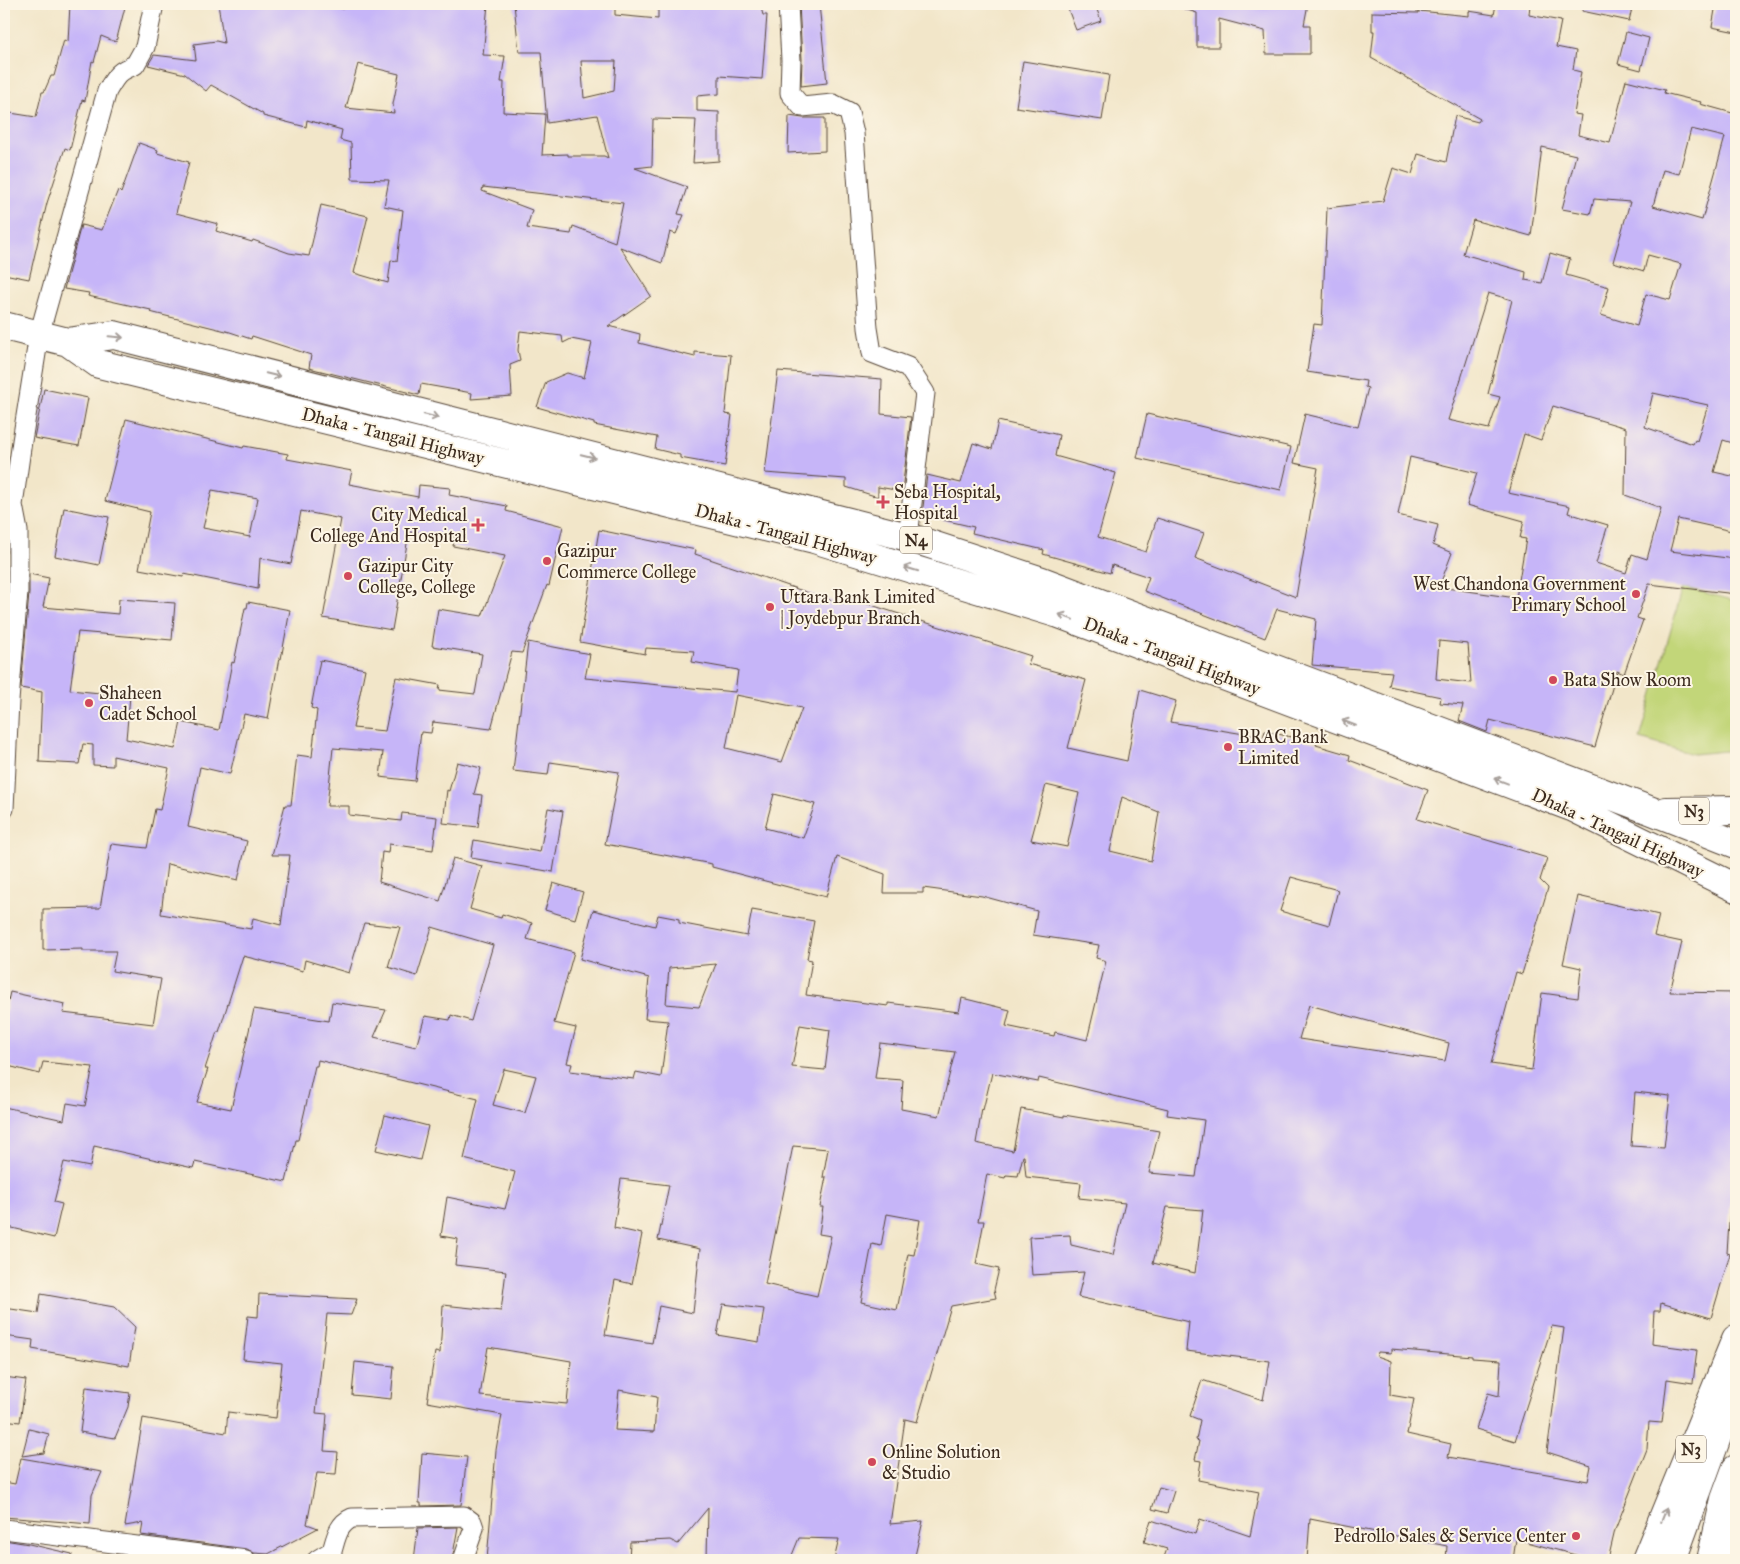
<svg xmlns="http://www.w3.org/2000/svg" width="1740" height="1564" font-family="'IM FELL Great Primer',serif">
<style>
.green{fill:#c2d679;stroke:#7e804c}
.building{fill:#c6b5f8;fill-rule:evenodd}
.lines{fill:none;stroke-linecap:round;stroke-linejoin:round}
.minor-casing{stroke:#564638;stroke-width:21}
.trunk-casing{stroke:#564638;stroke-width:30}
.motorway-casing{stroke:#564638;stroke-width:30}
.minor{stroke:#fff;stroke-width:19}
.trunk{stroke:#fff;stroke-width:28}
.motorway{stroke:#fff;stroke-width:28}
.oneway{stroke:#a79f9a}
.poi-dot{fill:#d1495b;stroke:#fcf5e5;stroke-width:2}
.labels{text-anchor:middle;stroke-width:4;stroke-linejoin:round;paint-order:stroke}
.shield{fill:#fcf5e5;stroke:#75675a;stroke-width:1}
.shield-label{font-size:16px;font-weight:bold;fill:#3b2a1e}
.street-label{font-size:18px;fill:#3b2a1e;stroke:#fcf5e5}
.poi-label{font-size:18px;fill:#3b2a1e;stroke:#fcf5e5;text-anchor:start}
</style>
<rect width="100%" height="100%" fill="#fcf5e5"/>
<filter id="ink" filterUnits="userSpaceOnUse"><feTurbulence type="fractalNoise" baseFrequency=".02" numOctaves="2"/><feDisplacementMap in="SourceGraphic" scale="10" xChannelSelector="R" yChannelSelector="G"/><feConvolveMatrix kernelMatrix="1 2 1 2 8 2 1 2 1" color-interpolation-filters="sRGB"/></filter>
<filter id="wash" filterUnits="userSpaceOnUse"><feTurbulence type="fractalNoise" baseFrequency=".0096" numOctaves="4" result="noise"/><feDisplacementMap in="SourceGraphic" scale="20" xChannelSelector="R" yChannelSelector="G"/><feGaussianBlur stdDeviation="1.12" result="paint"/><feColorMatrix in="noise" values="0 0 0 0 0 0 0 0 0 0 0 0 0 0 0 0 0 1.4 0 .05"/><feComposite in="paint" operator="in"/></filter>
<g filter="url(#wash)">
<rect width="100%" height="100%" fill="#f2e6c9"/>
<path class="green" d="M1683,587L1736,601V750L1693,754L1640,739Z"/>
<g id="blocks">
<path class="building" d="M70,4H114L125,7L116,42L101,36L94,62L92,61L85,101L82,100L70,150L65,148L47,203L29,279L4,274V112L36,117L42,92H44L51,76H54L64,40L68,42Z
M218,4H323L343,9V4H488L483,55L505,56L501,82H504L503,112L545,114L542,155L568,154V156H604L608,158L597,115L547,123L541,52H519L514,4H571V7H615V15L658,19V4H760L763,15H767L762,79L719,76V94L697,96V111L719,112V161L693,163L696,120L653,119L652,166L635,168L687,187L678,214L684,215L676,234L670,232L662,263L620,247L651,296L608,326L640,334L639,343L695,357V352L731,355L725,414L732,415L725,466L680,458V455L655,449L657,437L594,425V423L537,407L546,382L567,373L584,378L592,343L571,339L563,343L562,336L520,331L518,350L520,361L510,365L512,396L471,399L472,393L421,384L419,395L309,368L311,355L252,336L251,339L230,332L150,312L151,310L88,296L89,293L64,289L81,225L102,230L118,190L121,193L139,143L158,150L157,153L189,162L176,213L218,224L216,231L252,242L253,240L289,253L309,256L321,205L368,216L354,273L388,283L391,260L397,261L403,210L384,206L389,180L352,179L351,143L340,140L342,130L307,120L306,127L263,116V114L211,85L206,91L185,74L148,65L154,55L196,60L194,44L216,41L224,43ZM581,61H616L614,91L584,98ZM358,64L399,74L393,104L394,113L346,108ZM483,187L623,203L615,242L573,226L571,234L527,228L532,210L482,191Z
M799,4H819L827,83L801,86L802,59Z
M1066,4H1095L1101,21L1076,30Z
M1185,4H1308L1304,25H1310V54H1266L1265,31L1219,19V47H1197V13L1184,9Z
M1496,4H1530L1529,15L1561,21L1556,47L1576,51L1573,70L1581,72L1574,114L1581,115L1578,135L1610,143L1626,80L1665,90L1664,93L1701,102L1700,104L1736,114V444L1723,440L1714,472L1736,477V532L1678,519L1670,551L1736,559V594L1649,584L1637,618L1643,620L1624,674L1617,671L1595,747L1490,720L1487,732L1459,721L1463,705L1440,703L1441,697L1389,686L1392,672L1312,665L1316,619L1277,609L1265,638L1144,591L1149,577L1112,565L1110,573L1043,554L1044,550L972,533L974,527L922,515L927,475L961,483L973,443L992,449L998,421L1059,435L1055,456L1116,473L1098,537L1146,552L1157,518L1204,533L1195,558L1296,597L1318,468L1294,463L1305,414L1358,427L1368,388L1365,387L1366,381L1307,372L1314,324L1322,325L1327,208L1383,201L1393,168L1412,174L1418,154L1446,162L1455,116L1478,122L1480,119L1371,58L1374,31H1372V12L1419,13V11L1469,16V11L1494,15ZM1691,129L1725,137L1702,220L1653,206L1663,170L1679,174ZM1542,147L1576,155L1562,209L1590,214L1594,199L1630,202L1613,262L1644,271L1648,255L1681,264L1670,300L1646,294L1637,326L1601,315L1609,287L1566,275L1570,259L1550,253L1542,283L1525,280L1526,272L1463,254L1473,220L1531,236ZM1488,293L1512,300L1488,394L1500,397L1489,429L1448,420ZM1653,393L1708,405L1697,441L1695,440L1693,444L1645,427ZM1553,406L1626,428L1625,495L1661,508L1647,559L1632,554L1626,573L1596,563L1608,525L1568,513L1570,506L1508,493L1524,434L1541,440ZM1410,457L1477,473L1467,505L1524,521L1520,538L1526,539L1516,598L1439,587L1452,553L1433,545L1438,525L1398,515ZM1439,641L1468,644L1471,683L1436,679Z
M1583,4H1633L1629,21L1582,11Z
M1716,4H1736V32L1712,27Z
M1626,32L1649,38L1641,70L1618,64Z
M1023,61L1109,75L1102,120L1016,107Z
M789,116L803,118H825V151L788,153Z
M778,371L882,379L881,414L911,417L902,491L878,487V497L846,487V479L765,473Z
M44,389L88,398L79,446L34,438Z
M1147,414L1291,447L1281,490L1137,458Z
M126,419L243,448L244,446L288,454L287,459L352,471L349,484L418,497L419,485L450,488L449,495L507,506L506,511L563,526L549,586L547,585L522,653L512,652L491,729L433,722L431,733L421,732L415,781L380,777L383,752L333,748L327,806H349V815L401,821L402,813L437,817L433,850L389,844L388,853L382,852L379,882L440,901L453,858L482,866L470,909L501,918L502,914L532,923L527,939L574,952L554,1023L576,1028L567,1063L572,1064L570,1071L634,1079L636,1072L661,1077L668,1021L645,1019L649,978L580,959L593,910L655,926L658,915L679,919V923L747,936L752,910L814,921L807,959L812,960L806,995L888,1006V1003L959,1012L962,998L1010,1010L1006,1026L1054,1036L1055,1032L1087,1040L1106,961L1096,958L1099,945L1033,935L1037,911L982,896L923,888V893H884L885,874L837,857L826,897L712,867V864L605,844L619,772L550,762L548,775L513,771L528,642L590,654L585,678L735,692L738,670L692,662L694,651L646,648L645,654L580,642L599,530L696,550L695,554L841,604L843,596L1031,656L1028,664L1086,680L1068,748L1127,761L1140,690L1176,701L1170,722L1263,737L1265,731L1317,743L1316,745L1350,755L1349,760L1428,790L1417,819L1547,858L1540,880L1548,888L1522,974L1516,972L1491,1064L1532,1070L1542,993L1578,998L1581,968L1563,964L1578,896L1659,915L1654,936L1682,942L1670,992L1736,993V1148H1734L1727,1253L1730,1254L1711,1318L1661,1303L1660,1311H1654L1652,1344L1697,1350L1693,1383L1667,1379L1662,1423L1649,1422L1647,1449L1615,1530L1608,1560H1594L1516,1539L1513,1560H1446L1447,1546L1310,1519L1307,1560H1163L1167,1549L1144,1542L1151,1520L1195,1534L1200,1519L1250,1536L1259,1492L1198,1480L1201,1461L1195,1460L1199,1441L1196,1440L1200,1420L1190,1416L1202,1380L1263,1400L1270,1361L1186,1351L1189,1322L1078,1297L1084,1272L1032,1275L1029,1237L1070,1235L1071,1245L1113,1255L1125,1203L1079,1198L1081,1183L1026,1177L1024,1156H1023L1018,1176L1006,1175L1005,1178L987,1174L978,1221H984L976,1264L999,1269L994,1290L996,1298L951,1306L917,1422L905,1419L890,1524L923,1521L914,1560H834L839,1539L799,1538L790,1560H707L708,1508L678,1544L670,1540L630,1542L629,1560H487L496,1450L502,1415L427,1402L435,1352L440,1353L443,1305L501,1311L506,1271L455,1265L458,1239L441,1236L447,1197L505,1209L515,1172L464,1159L478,1099L318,1060L317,1066H315L298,1140H296L286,1182L195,1162L193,1168L94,1146L90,1167L64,1162L54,1202L62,1204L54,1238L4,1226V1107L64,1120L67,1103L85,1106L93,1067L43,1062L40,1074L4,1065V1019L10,992L65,1004L63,1013L153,1024L161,979L112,971L116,951H83V949L43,950V909L100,908L111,844L147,848L155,809L160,810L169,768L113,756V766L93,765V745L83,744L79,764L39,762L42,692L21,688L29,593V574L49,578L43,607L118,614L119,599L175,603L172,640L78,632L70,690L130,696L126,739L175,749L181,722L219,730L232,662L234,663L245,608H247L248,602L290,610L281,659L279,658L268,719L244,714L230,774L200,767L188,827L247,841L238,880L167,864L161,914L251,929L253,918L281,925L290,855H272L285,805H291L297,755L312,757L317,710L311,708L320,660L365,669L353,728L385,731L396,677L440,685L439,690L475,694L482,654L432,646L438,609L482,616L505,556L453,546L455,536L409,532L392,630L323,618L341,519L301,511L291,564L260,558L258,589L184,574L183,577L139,569L150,512L105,501ZM212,490L258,498L250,537L203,528ZM736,695L802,708L782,762L726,748ZM1046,785L1079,793L1067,847L1031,840ZM774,794L815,804L803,838L765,828ZM1122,797L1159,812L1151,861L1110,851ZM1291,877L1338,890L1329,925L1280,911ZM364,923L400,927L388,967L417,976L432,927L493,945L471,1021L451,1015L450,1020L425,1016L416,1047L374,1037L386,1010L332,1002L329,1021L254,1009L231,1109L197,1102L208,1069H205L217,1032H219L243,956L303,971L305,960L349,973ZM716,964L699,1007L666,1004L669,968ZM1309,1005L1449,1043L1445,1061L1299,1039ZM800,1025L830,1030L825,1070L792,1067ZM880,1043L955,1052L939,1116L901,1109L903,1080L875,1078ZM504,1069L536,1076L525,1113L493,1105ZM992,1073L1038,1082L1039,1078L1168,1109L1167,1115L1204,1120L1196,1177L1149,1173L1159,1131L1064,1115V1117L1021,1109L1013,1151L976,1143L982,1109L983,1110ZM1635,1092L1670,1096L1664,1148L1631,1146ZM793,1146L828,1149L823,1177H826L820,1207H823L819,1234L831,1236L817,1296L765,1284ZM621,1179L669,1185L658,1240L700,1249L693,1313L659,1306L652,1343L605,1335L615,1280L632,1284L642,1234L614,1228ZM1167,1207L1203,1210L1195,1273L1153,1263ZM887,1214L920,1220L914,1255L908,1254L897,1310L861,1302L872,1244L881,1246ZM723,1304L764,1309L759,1342L717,1335ZM1552,1326L1564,1328L1547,1452L1591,1466L1588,1481L1448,1457L1451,1444L1407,1434L1414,1399L1390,1395L1391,1361L1377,1356L1378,1352L1391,1353V1349L1472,1356V1358L1501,1360L1499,1396L1488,1393L1476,1429L1515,1441ZM488,1347L571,1361L567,1404L480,1396ZM619,1390L657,1397L654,1432L615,1430Z
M64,508L109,517L99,565L55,556Z
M4,569L7,570L4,619Z
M457,762L481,768L474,794L482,795L478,827L443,823L447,790L449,791Z
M548,808L563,811L553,872L471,858L474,840L540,852Z
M553,883L583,892L575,919L545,910Z
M385,1115L428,1126L420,1160L376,1150Z
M41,1294L114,1307L135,1327L129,1366L32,1349L33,1340L4,1336V1308L38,1313Z
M259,1294L357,1299L351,1315L327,1314L316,1413L327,1414L324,1451L338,1452L336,1474L317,1473L307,1524L318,1528L268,1554L254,1553L247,1549L141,1535L143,1523L125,1526L143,1418L226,1433L228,1412L276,1418L282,1363L243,1359L248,1316L258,1317Z
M355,1362L394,1366L391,1399L352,1395Z
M4,1377L26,1380L20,1422L4,1420Z
M86,1387L130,1393L128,1407L115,1438L80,1432Z
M29,1429L49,1434L44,1453L22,1456Z
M422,1453L467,1457L461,1505L421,1506V1503H419Z
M21,1458L102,1472L92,1495L90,1524L4,1517V1482L15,1484Z
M1159,1487L1174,1491L1167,1513L1152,1509Z
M458,1527L452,1560H414L418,1528Z
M4,1540L29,1544L72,1554L71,1560H4Z"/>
</g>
</g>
<g filter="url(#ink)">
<use href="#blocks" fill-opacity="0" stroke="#564638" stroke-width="1"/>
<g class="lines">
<g class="minor-casing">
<path id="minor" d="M788,4L791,60L790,93L802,107L833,104L849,112L854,133L868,328L872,353L908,367L925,393L908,537
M4,809L9,701L18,592V531L13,505L22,441L39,335L107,91C116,76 118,71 135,65L145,47L154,4
M4,1529L246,1560
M317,1560L332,1551C336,1538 338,1524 352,1518L464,1516L472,1522L474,1528L463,1560"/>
</g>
<g class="trunk-casing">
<path id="trunk" d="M4,326L68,342L99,364L814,539L1059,614L1574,808L1736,888
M68,342L114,335L908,537L1042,581L1652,811L1736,844
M1666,811L1736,810
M1646,1560L1736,1339
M1724,1560L1736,1534"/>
</g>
<g class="motorway-casing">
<path id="motorway" d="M1672,1560L1736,1385
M1711,1560L1725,1499L1736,1469"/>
</g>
<use href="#minor" class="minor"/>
<use href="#trunk" class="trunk"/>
<use href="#motorway" class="motorway"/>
</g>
<defs><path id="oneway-shaft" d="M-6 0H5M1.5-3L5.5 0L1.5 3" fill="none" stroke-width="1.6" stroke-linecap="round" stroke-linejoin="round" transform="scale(1.25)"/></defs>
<g class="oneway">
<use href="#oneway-shaft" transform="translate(116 337) rotate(5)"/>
<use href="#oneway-shaft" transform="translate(273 375) rotate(14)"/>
<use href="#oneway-shaft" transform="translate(431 416) rotate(14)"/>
<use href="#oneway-shaft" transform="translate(588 456) rotate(14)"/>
<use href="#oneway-shaft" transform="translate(911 569) rotate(-163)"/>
<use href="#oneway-shaft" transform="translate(1066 617) rotate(-159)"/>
<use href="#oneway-shaft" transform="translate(1349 723) rotate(-159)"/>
<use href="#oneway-shaft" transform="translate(1501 781) rotate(-159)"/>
<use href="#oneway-shaft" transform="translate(1664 1515) rotate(-68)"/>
</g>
</g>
<g class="poi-dot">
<path d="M880.5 494.5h5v5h5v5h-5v5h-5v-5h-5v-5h5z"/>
<path d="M475.5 517.5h5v5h5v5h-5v5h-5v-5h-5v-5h5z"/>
<circle cx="547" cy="561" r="5"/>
<circle cx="348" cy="576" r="5"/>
<circle cx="1636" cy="594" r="5"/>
<circle cx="770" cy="607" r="5"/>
<circle cx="1553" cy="680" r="5"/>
<circle cx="89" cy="703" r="5"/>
<circle cx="1228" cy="747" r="5"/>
<circle cx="872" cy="1462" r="5"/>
<circle cx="1576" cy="1536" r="5"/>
</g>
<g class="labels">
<g class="shield">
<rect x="900" y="526.5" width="32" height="27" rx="4"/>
<rect x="1679" y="797.5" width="30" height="27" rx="4"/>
<rect x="1676" y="1435.5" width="30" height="27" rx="4"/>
</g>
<g class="shield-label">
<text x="916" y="546">N4</text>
<text x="1694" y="817">N3</text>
<text x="1691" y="1455">N3</text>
</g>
<g class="street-label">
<text transform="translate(393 436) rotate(14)" y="6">Dhaka - Tangail Highway</text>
<text transform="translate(786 534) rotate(15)" y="6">Dhaka - Tangail Highway</text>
<text transform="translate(1172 656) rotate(21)" y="6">Dhaka - Tangail Highway</text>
<text transform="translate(1618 833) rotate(25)" y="6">Dhaka - Tangail Highway</text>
</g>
<g class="poi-label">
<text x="894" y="498">Seba Hospital,<tspan x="894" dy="21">Hospital</tspan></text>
<text x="467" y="521" text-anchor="end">City Medical<tspan x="467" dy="21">College And Hospital</tspan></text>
<text x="557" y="557">Gazipur<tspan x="557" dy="21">Commerce College</tspan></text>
<text x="358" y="572">Gazipur City<tspan x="358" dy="21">College, College</tspan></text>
<text x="1626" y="590" text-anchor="end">West Chandona Government<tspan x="1626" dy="21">Primary School</tspan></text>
<text x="780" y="603">Uttara Bank Limited<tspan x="780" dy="21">| Joydebpur Branch</tspan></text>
<text x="1563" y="686">Bata Show Room</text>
<text x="99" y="699">Shaheen<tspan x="99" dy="21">Cadet School</tspan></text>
<text x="1238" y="743">BRAC Bank<tspan x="1238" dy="21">Limited</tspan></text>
<text x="882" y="1458">Online Solution<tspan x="882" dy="21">&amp; Studio</tspan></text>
<text x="1566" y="1542" text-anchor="end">Pedrollo Sales &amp; Service Center</text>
</g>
</g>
<rect width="1740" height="1564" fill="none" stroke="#fcf5e5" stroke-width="20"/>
</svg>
